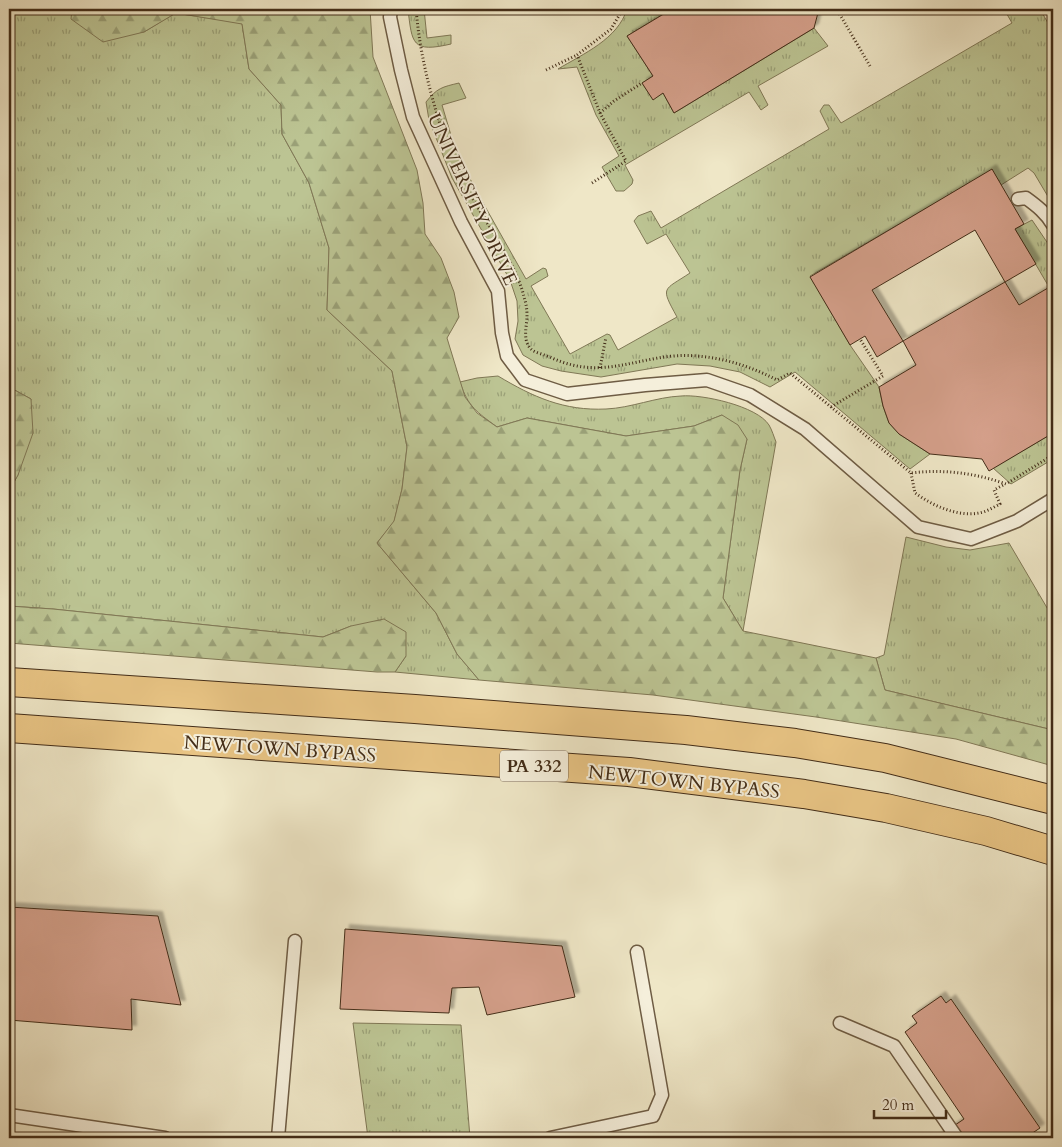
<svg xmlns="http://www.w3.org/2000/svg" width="1062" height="1147" font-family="Cardo,serif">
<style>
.grass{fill:url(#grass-tufts);stroke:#807856}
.forest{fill:url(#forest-firs);stroke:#807856}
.building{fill:#d5a08b;stroke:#432d18;filter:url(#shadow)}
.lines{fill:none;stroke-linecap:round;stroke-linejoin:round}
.service-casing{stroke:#6e5c44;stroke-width:15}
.trunk-casing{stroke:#432d18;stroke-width:30}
.path{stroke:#432d18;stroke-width:3;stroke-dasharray:1 2.5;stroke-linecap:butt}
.service{stroke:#f5efdb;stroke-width:12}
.trunk{stroke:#e8c484;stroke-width:28}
.labels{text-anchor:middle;stroke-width:4;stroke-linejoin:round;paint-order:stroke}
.shield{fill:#f5efdb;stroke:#786752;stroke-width:1}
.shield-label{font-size:18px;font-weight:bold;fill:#432d18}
.street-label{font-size:19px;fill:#432d18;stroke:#f5efdb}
</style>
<defs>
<pattern id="grass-tufts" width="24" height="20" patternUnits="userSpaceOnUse" patternTransform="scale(1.25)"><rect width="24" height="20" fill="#bcc493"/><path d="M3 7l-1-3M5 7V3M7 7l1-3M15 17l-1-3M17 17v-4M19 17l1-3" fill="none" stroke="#9aa077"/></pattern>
<pattern id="forest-firs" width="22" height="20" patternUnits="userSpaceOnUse" patternTransform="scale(1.25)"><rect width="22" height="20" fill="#bcc493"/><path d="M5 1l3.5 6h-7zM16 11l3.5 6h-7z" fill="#9aa077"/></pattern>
<filter id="shadow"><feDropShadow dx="4.5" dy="-4.5" stdDeviation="1" flood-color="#0004"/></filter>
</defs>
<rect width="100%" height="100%" fill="#efe7c7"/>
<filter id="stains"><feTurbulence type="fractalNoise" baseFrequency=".004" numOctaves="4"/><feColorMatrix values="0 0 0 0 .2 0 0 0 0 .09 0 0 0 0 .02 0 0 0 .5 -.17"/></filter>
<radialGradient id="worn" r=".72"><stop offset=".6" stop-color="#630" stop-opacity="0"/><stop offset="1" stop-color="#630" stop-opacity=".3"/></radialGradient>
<path class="grass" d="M9,9H72V19L144,32L175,13L242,23L249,69L281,105L282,134L309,183L329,248L327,310L392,371L407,447L402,489L394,522L377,543L436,613L457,654L479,680L395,672L406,656L351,626L323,637L53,609L9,606V491L18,475L31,399L9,387Z
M408,9H424L427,38L451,35V44C412,53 412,44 408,9Z
M627,9H663L665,13L627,36L653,76L642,83L653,99L663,93L674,113L814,28L828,46L758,86L768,105L761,110L749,92L625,165L633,180L632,184L624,191H616L602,167L619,156L596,115L577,67L558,69C583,54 618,39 627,9Z
M1004,9H1040L1053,32V205L1034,173L1028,168L1001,185L992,170L810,276L850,345L879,387L883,406L889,423L899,434L930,454L910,469L795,372L770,387L740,372L710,366L677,364L601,377L561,371L542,366L523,355L515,339L518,321L517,301L510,280L452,178L429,120L426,102C437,88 442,87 459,83L466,98L442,105L453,142L474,187L526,279L543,268L546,269L548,276L531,286L570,354L607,334L610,335L618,350L677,317C660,286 663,291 690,273L666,234L647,244L634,221L638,216L651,211L661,228L829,129L820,111L824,105H829L841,123L1012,23Z
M1032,220L1053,251V285L1049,287L1015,229Z
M498,376C533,397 564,411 606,409C631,408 656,397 681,396C702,394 757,406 769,425C772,430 774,437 776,442L743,631L723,598L740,470L747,439L722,415L694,426L626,436L527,418L497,427C477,412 468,407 460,382L477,378Z
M1053,433V459L1011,484L993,468Z
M906,537L946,547L970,550L1009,543L1053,618V730L885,690L876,658L884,655Z
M353,1023L461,1025L470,1138H368Z"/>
<path class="forest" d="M72,9H370L373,57L417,170L423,203L425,234L441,258L454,292L459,317L447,338L465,397L477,413L497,427L527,418L626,436L694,426L722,415L738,425L747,439L740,470L723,598L743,631L876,658L885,690L1053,730V766L956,739L816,717L653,695L479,680L457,654L436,613L377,543L394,521L402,489L407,447L392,371L327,310L329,248L309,183L282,134L281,105L249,69L242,24L176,13L144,32L103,42L71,19Z
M9,387L31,399L33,433L18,475L9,491Z
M9,606L53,609L323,637L351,626L384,619L406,632V656L395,672H377L9,643Z"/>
<path class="building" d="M672,9H819L814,28L674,113L663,93L653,100L642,83L653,76L627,36Z
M992,169L1024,224L1015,229L1036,264L1005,282L975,230L872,290L903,341L877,357L865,336L850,345L810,277Z
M1005,282L1019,305L1053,285V433L989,471L982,459L930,454L899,434L889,423L883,406L879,387L916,365L903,341Z
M9,907L158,916L181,1005L131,999L132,1030L9,1020Z
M345,929L562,946L575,997L487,1015L479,987L452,988L449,1013L340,1009Z
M941,996L946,1003L951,999L1040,1128L1025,1138H936L964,1119L905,1032L917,1023L912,1016Z"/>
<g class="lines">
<g class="service-casing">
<path id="service" d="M391,9L390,17L401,70L413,117L461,222L498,291L502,333L507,356L525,380L567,394L645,385L707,380L750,395L805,429L918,527L971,539L1017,521L1053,499
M1018,199L1026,198C1037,206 1046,213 1053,225
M840,1023L894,1046L957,1138
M9,1115L165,1138
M278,1138L295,941
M550,1138L653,1116L662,1095L637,952"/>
</g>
<g class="trunk-casing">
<path id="trunk" d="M9,682L415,709L686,730L795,743L885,758L1053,800
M9,728L629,772L804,794L886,808L986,831L1053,851"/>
</g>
<path class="path" d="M416,9C420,55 430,93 444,137
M823,9L839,13L870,66
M546,70L577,55
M600,113L614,101L642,83
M592,183L626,161L600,113L577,55L611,29L623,9
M473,199C489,228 517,266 524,297C526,303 527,309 527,316C527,326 522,340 531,349C535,353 546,355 552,358C607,383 644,351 697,356C725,358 752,367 777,380L790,373L911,473C943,469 975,473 1006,484L1053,455
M600,368L606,337
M831,407L883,376L860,339
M911,473L915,493C933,506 963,520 986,511C991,509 996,506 1000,504L994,490L1005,484"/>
<use href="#service" class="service"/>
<use href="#trunk" class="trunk"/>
</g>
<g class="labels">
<rect class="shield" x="500" y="750.5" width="68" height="31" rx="4"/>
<g class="shield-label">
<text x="534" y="772">PA 332</text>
</g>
<g class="street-label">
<text transform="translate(473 199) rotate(65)" y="7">UNIVERSITY DRIVE</text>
<text transform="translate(280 748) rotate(4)" y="7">NEWTOWN BYPASS</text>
<text transform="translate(684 781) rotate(6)" y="7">NEWTOWN BYPASS</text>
</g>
</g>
<rect width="1062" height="1147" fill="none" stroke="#efe7c7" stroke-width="30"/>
<rect x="10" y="10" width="1042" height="1127" fill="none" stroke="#432d18" stroke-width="2.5"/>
<rect x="15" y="15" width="1032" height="1117" fill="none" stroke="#432d18"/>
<path d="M874 1110v8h72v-8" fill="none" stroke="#432d18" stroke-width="2.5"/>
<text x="882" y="1110" font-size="15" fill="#432d18" stroke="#f5efdb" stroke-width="4" paint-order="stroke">20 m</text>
<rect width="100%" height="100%" filter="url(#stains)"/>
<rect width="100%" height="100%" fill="url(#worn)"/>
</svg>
